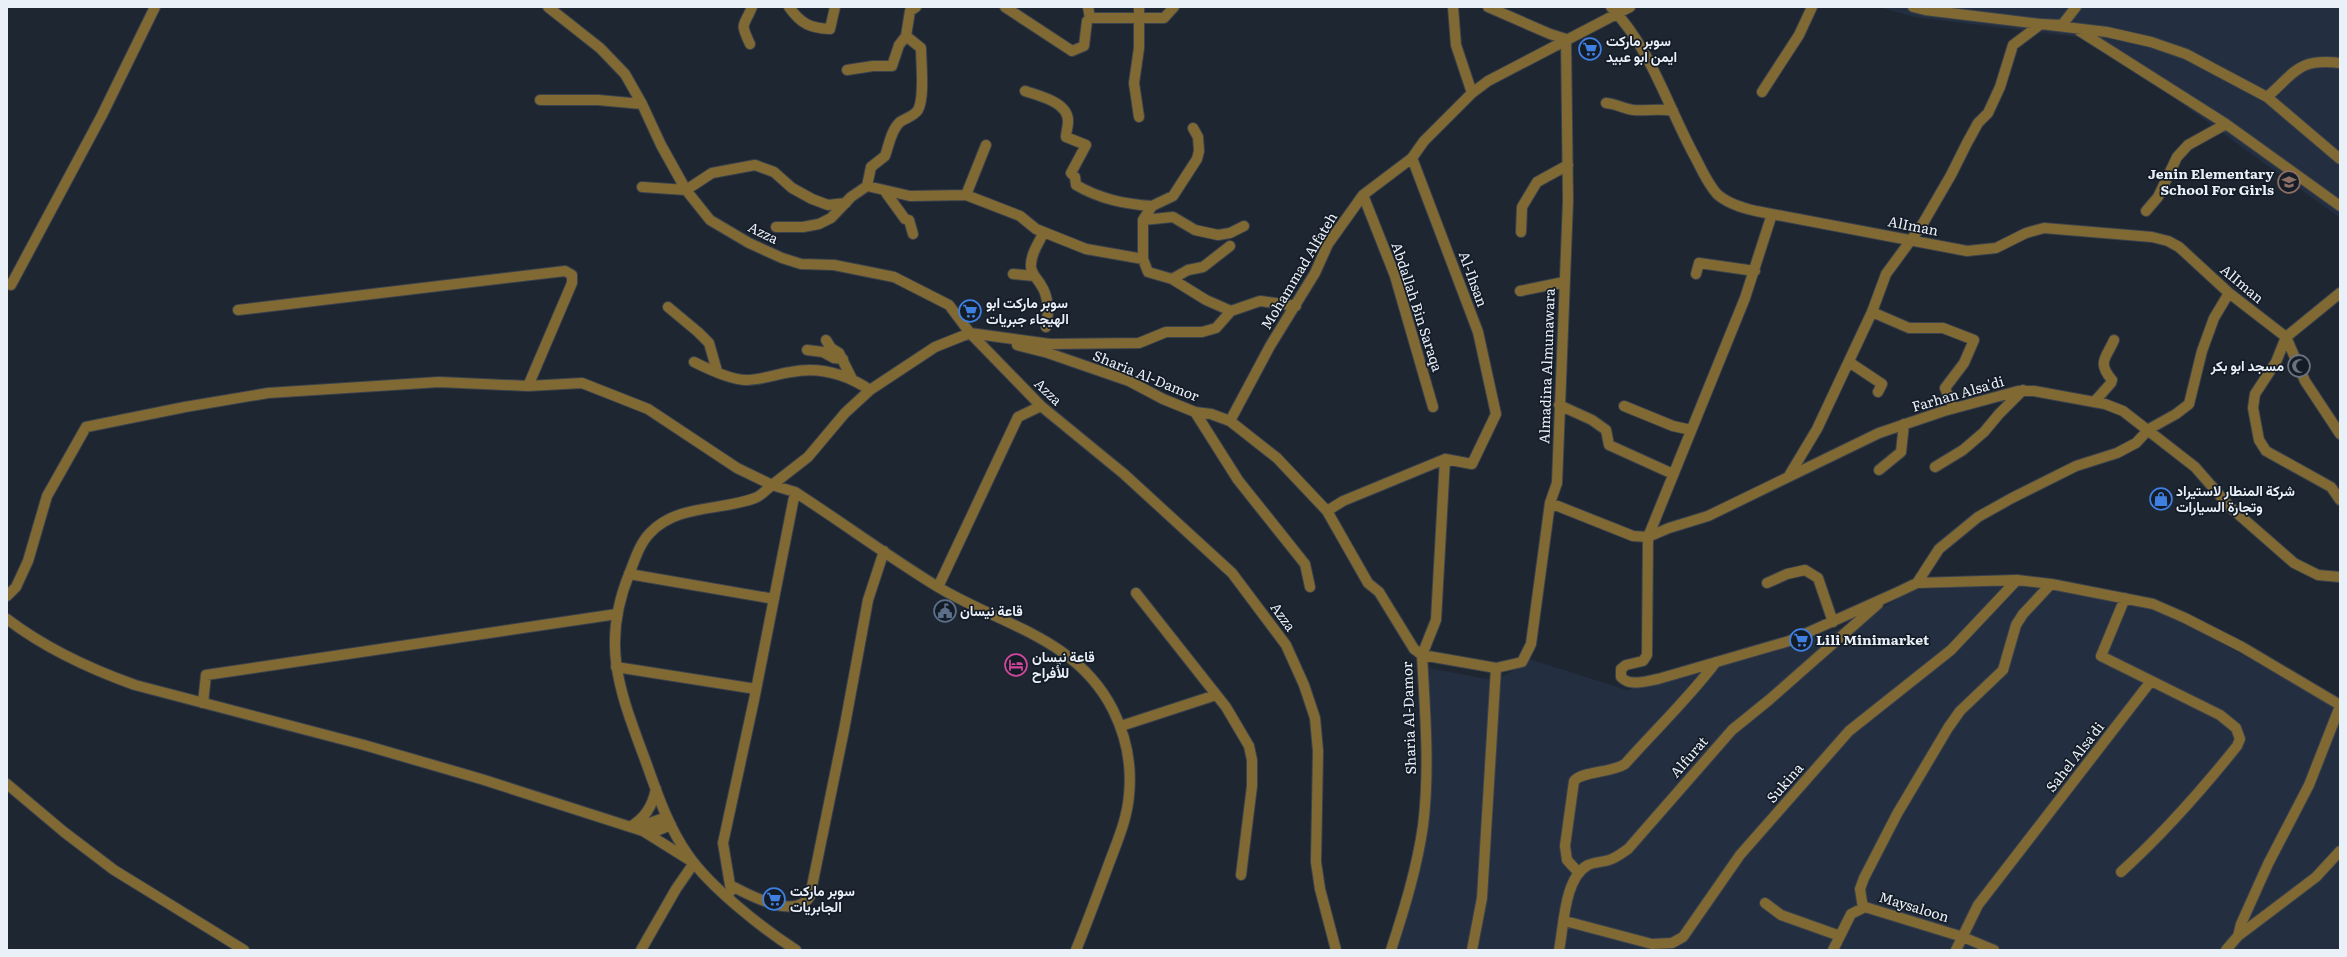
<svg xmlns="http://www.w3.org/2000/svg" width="2347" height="957" font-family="Literata,Vazirmatn,serif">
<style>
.built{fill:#232f40}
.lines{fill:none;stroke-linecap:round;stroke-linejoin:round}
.minor-casing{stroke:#3a424d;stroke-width:12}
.tertiary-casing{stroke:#3a424d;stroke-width:12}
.minor{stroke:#816934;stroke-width:10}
.tertiary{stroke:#816934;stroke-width:10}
.labels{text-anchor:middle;stroke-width:3.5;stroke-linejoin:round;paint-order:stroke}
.poi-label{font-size:14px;font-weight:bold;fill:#eaf0f8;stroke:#141c27;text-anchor:start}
.street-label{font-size:14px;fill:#eaf0f8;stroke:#141c27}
</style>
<rect width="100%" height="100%" fill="#1d2631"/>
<path class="built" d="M1879,7H2340V218L2145,77L2078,37L1914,17Z
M2020,584L2161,609L2340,710V950H1389L1422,840L1423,667L1487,679L1506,675L1529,659L1627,690L1850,626L1913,590Z"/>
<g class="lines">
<g class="minor-casing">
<path id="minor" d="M548,7L600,48L625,74L642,104L661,145L686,190L710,220L749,243L782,258L801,264L834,265L894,277L949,305L970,333L1041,406L1124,474L1232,573L1286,645L1304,685L1315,718L1318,751L1316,862L1320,889L1336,950
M789,7C801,24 810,28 830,29L835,7
M1005,7L1072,51L1084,46L1087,21L1090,18H1164L1174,7
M1088,7L1090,18
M1453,7L1456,45L1472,93
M1611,7C1651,49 1667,105 1694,155C1701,168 1707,183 1717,194C1728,204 1742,208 1756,211L1967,251L1996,248L2026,233L2044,228L2152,237L2168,241L2179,247L2229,293L2286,337L2305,381L2340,434
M1913,7L1925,10L2107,32L2151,42L2186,54L2267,97L2340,159
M2078,30L2226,124L2340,206
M750,44C739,21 744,27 752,7
M847,70L873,66H892L899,45L906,36
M1025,91C1039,96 1069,102 1068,122C1068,127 1066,132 1066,137L1086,145L1071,173L1075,177L1076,185C1100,199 1124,204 1152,206
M1762,92L1799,35L1812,7
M2267,97C2295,73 2297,58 2340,63
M540,100H598L642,104
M1606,103C1617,104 1624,109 1634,110C1648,111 1660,108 1673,111
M1139,117L1134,83L1139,48V7
M1412,158L1478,332L1496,414L1472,464L1445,459
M867,186L871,167L885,156C889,145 891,130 900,122C906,118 914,116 918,110C925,97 921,63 921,48L906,36L910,11L916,7
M642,187L686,190L712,173L755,165L774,172L792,188L812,199L828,205L846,203
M884,190L905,219L909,220L913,234
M966,195L986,145
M1363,195L1395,276L1433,407
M2146,211L2158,197L2177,157L2188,145L2226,124
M1772,214L1745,298L1648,537L1647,655L1643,661L1626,665L1621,669V677C1630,687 1646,681 1658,679L1789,641L1898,592L1917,583L1939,549L1978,517L2012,498L2076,466L2117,453L2136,443L2149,429L2176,414L2189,404L2202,351L2214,318L2229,293
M1143,220L1173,217L1195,230L1218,235L1230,233L1244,226
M776,227H803L819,224L831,218L851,197L867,186L910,196L966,195L1020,216L1036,229L1086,249L1143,259L1148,272L1172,279L1206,300L1231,311
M1044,232C1039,242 1030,255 1031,267C1032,275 1037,278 1041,285C1049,297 1049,314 1046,327
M1521,232L1522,207L1537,182L1568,165
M1143,259V220L1152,206L1173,196L1197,159L1199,151L1198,137L1193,128
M1013,274L1034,276
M1696,274L1699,263L1755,271
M1172,279L1188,270L1203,267L1230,246
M7,284L11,285L102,115L155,7
M1520,291L1564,282
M2340,293L2286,337L2276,362L2255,394L2253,408L2259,440L2266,451L2331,487L2340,500
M668,307L698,332L709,343L717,371
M238,310L565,271L572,275V283L528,386
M1872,312L1909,328H1943L1974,340L1964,363L1945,388L1953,408
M826,340L831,348L839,353L851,377
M1017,345L1048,353L1129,381L1163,399L1195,412L1211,414L1230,421L1277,458L1327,511L1343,501L1445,459
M807,350L823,352L834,358L843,359
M694,362C706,368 732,380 746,380C762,380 776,374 791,372C821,366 846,374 870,390
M1849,362L1882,384L1878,392
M2095,401L2111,383L2112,380C2096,362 2107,357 2114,340
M1559,405L1592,420L1606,430L1609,445L1673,474
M1624,406L1673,426L1691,430
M1195,412L1238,480L1305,564L1310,587
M1230,421L1270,346L1315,273L1328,244L1363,195L1412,158L1424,141L1472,93L1488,81L1630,7
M1935,467L1963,450L1984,432L1999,414L2023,390
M1879,470L1901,452L1904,424
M1790,474L1817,429L1872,312L1886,274L1922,225L1951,175L1967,143L1978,123L1988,113L2000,87L2013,45L2041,24L2062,25L2076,7
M772,485L808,457L845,413L870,390L935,347L970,333L1050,344L1139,343L1166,332H1202L1216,328L1231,311L1260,301L1296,306
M1550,503L1633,536L1648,537L1669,528L1708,516L1879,433L1944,411L2018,391H2034L2105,404L2123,411L2195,467L2230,507L2294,563L2318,575L2340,577
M1327,511L1368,583L1379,592L1414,649L1422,655C1425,711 1430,770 1423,826C1417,868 1404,910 1391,950
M629,574L774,599
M1767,583L1787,574L1805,570L1818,578L1833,622
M1917,583L2017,580L2051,584L2153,604L2185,618L2242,647L2340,705
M938,587L1018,417L1041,406
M1136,593L1226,707L1249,746L1252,760V786L1241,875
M7,596L16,587L28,561L47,496L86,427L185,407L268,393L439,382L528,386L582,383L648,409L737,468L772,485L795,492C843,523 889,557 938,587C1001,625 1077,638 1113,710C1126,736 1132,765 1129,795C1127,821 1116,844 1107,869C1097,896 1087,923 1076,950
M1422,655L1496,668L1522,662L1531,644L1550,503L1557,483L1568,201L1566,39L1550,34L1488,7
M1422,655L1436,620L1445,459
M616,667L756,689
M203,703L206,675L617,614
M1121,726L1216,695
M7,784L64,832L114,870L244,950
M2121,872C2164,833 2201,791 2237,746L2240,739L2236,728L2220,715L2101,656L2125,598
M1579,873L1567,860L1565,846L1574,781C1582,771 1611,773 1625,764C1655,730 1689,698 1716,662
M730,885C749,895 796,921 810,896L844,730L868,600L884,551
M731,891L723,843L754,700L795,492
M1765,903L1781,915L1840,936
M1863,908L1860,889L1864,878L1897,814L1948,728L1960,711L2003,670L2016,625L2023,614L2051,584
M1565,921L1652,944L1672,943L1683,937L1740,855L1849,731L1951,650L2017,580
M2238,936L2241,924L2268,864L2309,785L2340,706
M641,950L676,889L694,863
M1472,950L1482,898L1496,668
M1559,950C1564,926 1564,878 1588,865C1594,862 1603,862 1609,860C1616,858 1622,853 1628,849L1732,730L1769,700L1878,604
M1833,950L1851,914L1865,907L1963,937L1994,950
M1956,950L1978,905L2151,681
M2226,950L2238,936L2316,877L2340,851"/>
</g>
<g class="tertiary-casing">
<path id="tertiary" d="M772,485C767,489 761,496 755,498C721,511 677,504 650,533C640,543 635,559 630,572C599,646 621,694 647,765C658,796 669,828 688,855C710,887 763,929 796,950
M7,619C45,648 90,669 135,685L364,745L481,779L643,831H656L671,825
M630,827C645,818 652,807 656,789
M635,828L667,817
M643,831L691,861"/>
</g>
<use href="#minor" class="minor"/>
<use href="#tertiary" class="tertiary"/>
</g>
<defs>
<g id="supermarket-ring" transform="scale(1.15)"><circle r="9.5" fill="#141c27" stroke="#3f7fe0" stroke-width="1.5"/><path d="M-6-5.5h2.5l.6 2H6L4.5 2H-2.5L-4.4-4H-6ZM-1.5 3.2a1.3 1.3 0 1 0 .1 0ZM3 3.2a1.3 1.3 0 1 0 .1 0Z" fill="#3f7fe0"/></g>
<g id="school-ring" transform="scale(1.15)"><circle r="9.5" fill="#141c27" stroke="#8d6e63" stroke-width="1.5"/><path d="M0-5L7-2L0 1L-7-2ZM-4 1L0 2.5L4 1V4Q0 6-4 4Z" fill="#8d6e63"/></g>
<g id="mosque-ring" transform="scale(1.15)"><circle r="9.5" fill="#141c27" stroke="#6b7280" stroke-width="1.5"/><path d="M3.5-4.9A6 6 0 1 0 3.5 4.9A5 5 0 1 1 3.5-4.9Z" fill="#6b7280"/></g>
<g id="shop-ring" transform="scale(1.15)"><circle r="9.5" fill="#141c27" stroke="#3f7fe0" stroke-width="1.5"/><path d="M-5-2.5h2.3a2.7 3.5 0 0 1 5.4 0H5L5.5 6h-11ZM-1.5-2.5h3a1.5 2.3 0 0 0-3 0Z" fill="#3f7fe0"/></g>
<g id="civic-ring" transform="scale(1.15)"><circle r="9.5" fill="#141c27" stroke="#5c6f8a" stroke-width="1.5"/><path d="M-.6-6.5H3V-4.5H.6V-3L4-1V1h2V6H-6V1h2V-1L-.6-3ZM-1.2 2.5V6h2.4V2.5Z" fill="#5c6f8a"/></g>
<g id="hotel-ring" transform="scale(1.15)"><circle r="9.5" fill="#141c27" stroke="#d1479c" stroke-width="1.5"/><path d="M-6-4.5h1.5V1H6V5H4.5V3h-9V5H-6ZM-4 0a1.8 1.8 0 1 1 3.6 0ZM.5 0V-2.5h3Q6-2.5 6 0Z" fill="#d1479c"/></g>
</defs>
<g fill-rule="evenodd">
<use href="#supermarket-ring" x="1590" y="49"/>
<use href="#school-ring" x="2289" y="182"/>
<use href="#supermarket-ring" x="970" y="311"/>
<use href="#mosque-ring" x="2299" y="366"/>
<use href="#shop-ring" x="2161" y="499"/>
<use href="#civic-ring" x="945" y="611"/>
<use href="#supermarket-ring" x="1801" y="640"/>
<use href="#hotel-ring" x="1016" y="665"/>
<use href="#supermarket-ring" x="774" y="899"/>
</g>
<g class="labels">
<g class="poi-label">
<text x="1606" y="46">سوبر ماركت<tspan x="1606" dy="16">ايمن ابو عبيد</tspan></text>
<text x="2274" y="179" text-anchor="end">Jenin Elementary<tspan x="2274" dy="16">School For Girls</tspan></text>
<text x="986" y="308">سوبر ماركت ابو<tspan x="986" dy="16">الهيجاء جبريات</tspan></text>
<text x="2284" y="371" text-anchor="end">مسجد ابو بكر</text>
<text x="2176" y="496">شركة المنطار لاستيراد<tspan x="2176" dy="16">وتجارة السيارات</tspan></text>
<text x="960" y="616">قاعة نيسان</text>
<text x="1816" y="645">Lili Minimarket</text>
<text x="1032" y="662">قاعة نيسان<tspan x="1032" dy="16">للأفراح</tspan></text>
<text x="790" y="896">سوبر ماركت<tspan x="790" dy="16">الجابريات</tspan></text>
</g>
<g class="street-label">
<text transform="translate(1913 226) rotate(11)" y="5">AlIman</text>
<text transform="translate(763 233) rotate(26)" y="5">Azza</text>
<text transform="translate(1299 271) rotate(-59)" y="5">Mohammad Alfateh</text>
<text transform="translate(1473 279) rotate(70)" y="5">Al-Ihsan</text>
<text transform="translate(2242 284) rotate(40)" y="5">AlIman</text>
<text transform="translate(1417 307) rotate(72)" y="5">Abdallah Bin Saraqa</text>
<text transform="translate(1547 366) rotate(-88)" y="5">Almadina Almunawara</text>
<text transform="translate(1146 376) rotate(22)" y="5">Sharia Al-Damor</text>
<text transform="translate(1048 392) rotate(44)" y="5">Azza</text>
<text transform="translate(1958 394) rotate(-16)" y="5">Farhan Alsa'di</text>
<text transform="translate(1283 617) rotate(54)" y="5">Azza</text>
<text transform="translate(1409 718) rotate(-92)" y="5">Sharia Al-Damor</text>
<text transform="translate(1689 757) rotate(-49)" y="5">Alfurat</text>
<text transform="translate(2075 757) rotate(-52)" y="5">Sahel Alsa'di</text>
<text transform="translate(1785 783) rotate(-49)" y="5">Sukina</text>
<text transform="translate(1914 907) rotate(17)" y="5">Maysaloon</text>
</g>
</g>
<rect width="2347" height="957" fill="none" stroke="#eaf0f8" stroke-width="16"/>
</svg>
